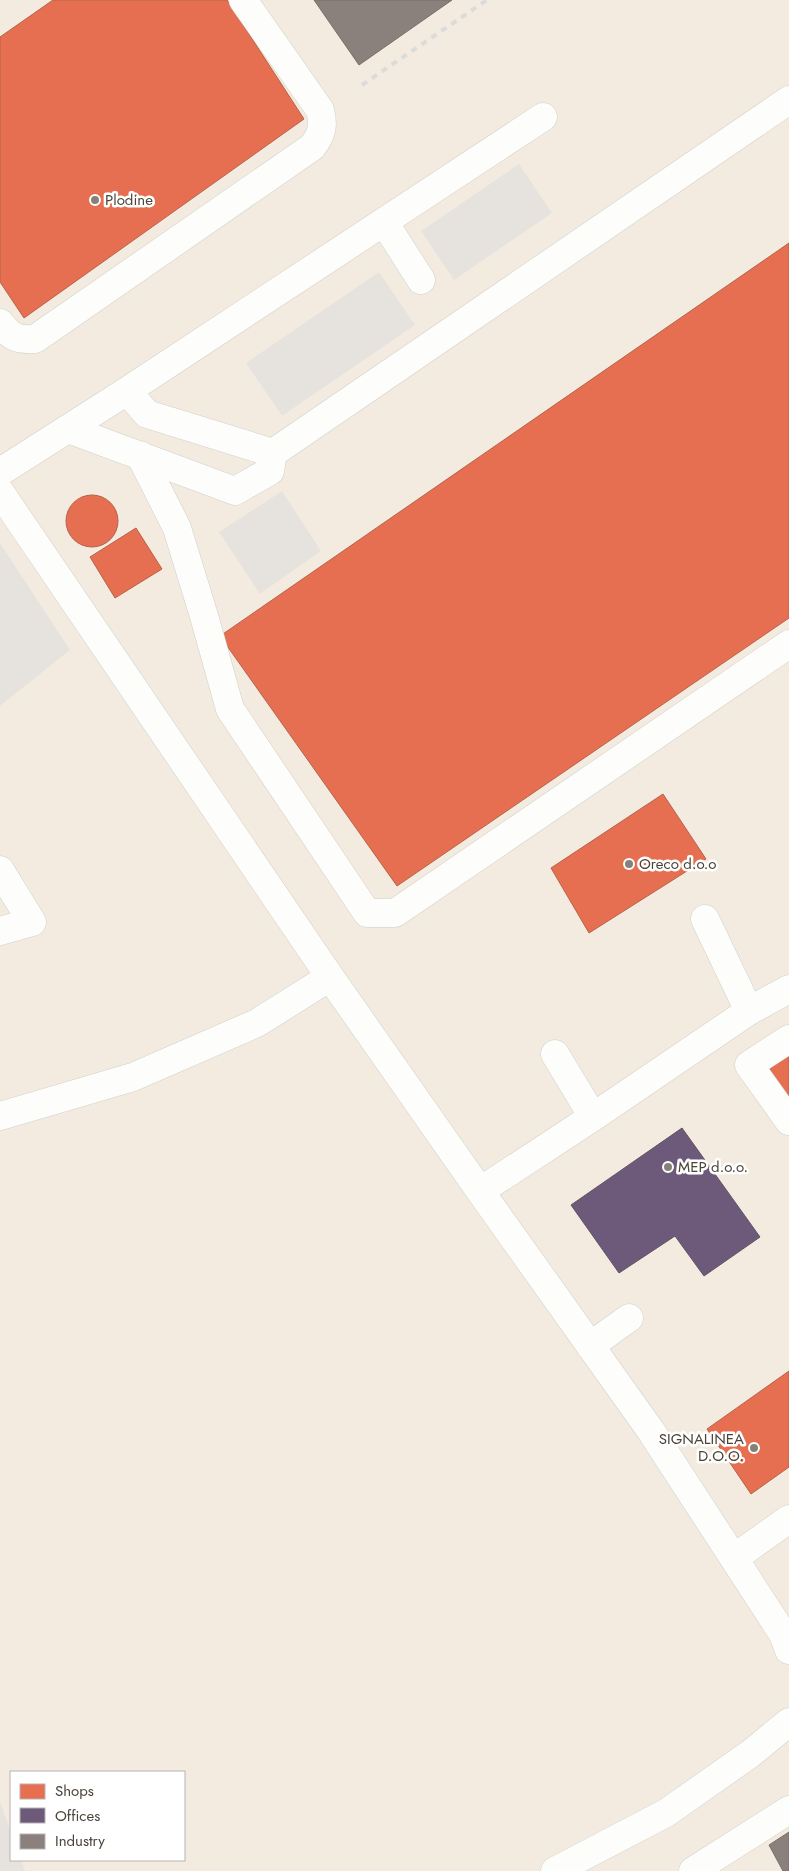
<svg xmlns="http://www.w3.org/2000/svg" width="789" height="1871" font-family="Jost,sans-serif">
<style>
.commercial{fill:#f3ebdf;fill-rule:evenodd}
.parking{fill:#e6e3df}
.shops{fill:#e76f51;stroke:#b8624a}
.offices{fill:#6d597a;stroke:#635366}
.industry{fill:#8a817c;stroke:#776f68}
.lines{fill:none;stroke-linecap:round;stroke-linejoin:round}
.minor-casing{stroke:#d2d0cb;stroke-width:29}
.minor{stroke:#fdfdfc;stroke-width:28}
.rail{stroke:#dbdbda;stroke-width:4;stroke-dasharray:6 6;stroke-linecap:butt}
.poi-dot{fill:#868178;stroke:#fff;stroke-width:2}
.labels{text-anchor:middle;stroke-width:5;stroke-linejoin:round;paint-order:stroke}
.poi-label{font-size:15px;fill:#4b4439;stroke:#fff;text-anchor:start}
</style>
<rect width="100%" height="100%" fill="#f4f2ee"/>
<path class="commercial" d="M0,0H789V1871H0ZM11,1772H184V1860H11Z"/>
<path class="parking" d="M519,164L552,213L454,280L421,231Z
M379,272L415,325L282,416L246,363Z
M282,491L321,551L260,594L219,532Z
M0,543L70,650L0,706Z
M0,1801L11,1833V1860H21L25,1871H0Z"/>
<path class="shops" d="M53,0H227L304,119L24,318L0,282V37Z
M789,243V618L397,886L220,636Z
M66 521a26 26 0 1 1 52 0a26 26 0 1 1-52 0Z
M136,528L162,569L115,598L90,557Z
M663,794L706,859L589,933L551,868Z
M789,1055V1100L769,1068Z
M789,1371V1467L751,1494L707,1429Z"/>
<path class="offices" d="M682,1128L760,1237L704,1276L675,1236L619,1273L571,1205Z"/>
<path class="industry" d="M314,0H452L359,65Z
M789,1832V1871H783L769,1845Z"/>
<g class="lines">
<g class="minor-casing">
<path id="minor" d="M384,222L421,280
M0,323C11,337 16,340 35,339L312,147C322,135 324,125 320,110L243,0
M127,391L147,414L273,453
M68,429L235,491L270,471L273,453L789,100
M140,455L177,528L204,616L230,709L367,913H395L789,644
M0,472L127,391L543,117
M0,492L330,977L480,1191L651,1431L783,1634L789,1650
M0,870L32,922L0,931
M705,919L749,1011
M789,1039L749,1065L789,1121
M555,1054L593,1117
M0,1116L133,1077L257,1023L330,977
M480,1191L593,1117L749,1011L789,989
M590,1346L629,1318
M734,1558L789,1519
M555,1871L666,1813L750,1754L789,1722
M693,1871L789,1810"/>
</g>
<use href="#minor" class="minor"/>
<path class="rail" d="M362,85L487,0"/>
</g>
<g class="poi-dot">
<circle cx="95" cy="200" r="5"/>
<circle cx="629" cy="864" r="5"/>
<circle cx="668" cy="1167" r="5"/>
<circle cx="754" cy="1448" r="5"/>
</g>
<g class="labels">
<g class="poi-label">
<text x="105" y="205">Plodine</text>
<text x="639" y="869">Oreco d.o.o</text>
<text x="678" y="1172">MEP d.o.o.</text>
<text x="744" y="1444" text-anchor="end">SIGNALINEA<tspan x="744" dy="17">D.O.O.</tspan></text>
</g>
</g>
<rect x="10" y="1771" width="175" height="90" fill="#ffffff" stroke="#b7b4b0"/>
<rect x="20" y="1784" width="25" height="15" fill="#e76f51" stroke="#b7b4b0"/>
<text x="55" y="1796" font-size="15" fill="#4b4439">Shops</text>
<rect x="20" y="1808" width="25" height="15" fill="#6d597a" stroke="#b7b4b0"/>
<text x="55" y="1821" font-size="15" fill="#4b4439">Offices</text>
<rect x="20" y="1834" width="25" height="15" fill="#8a817c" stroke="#b7b4b0"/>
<text x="55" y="1846" font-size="15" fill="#4b4439">Industry</text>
</svg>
